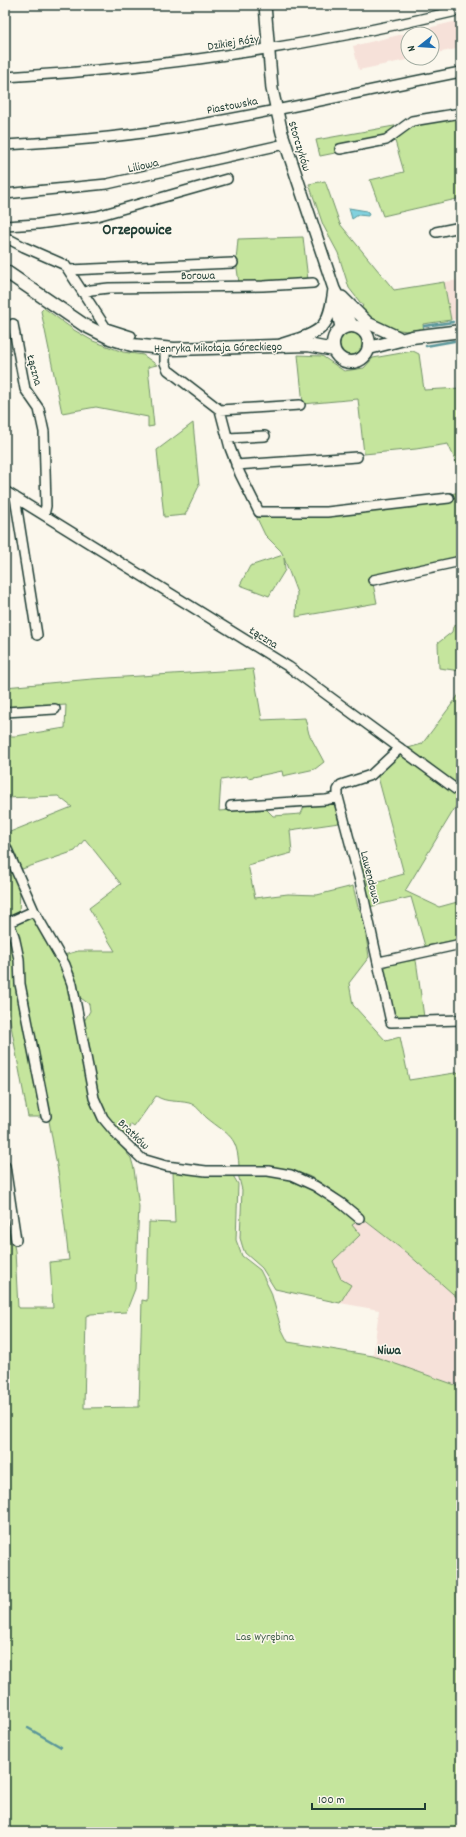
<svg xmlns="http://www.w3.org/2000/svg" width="466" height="1837" font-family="Dekko,sans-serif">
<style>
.built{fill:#f6e1d9}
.green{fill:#c5e59d;stroke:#729168}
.water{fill:#82d1de;stroke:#5a969a}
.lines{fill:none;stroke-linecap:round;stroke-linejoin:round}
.stream{stroke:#5a969a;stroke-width:2.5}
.minor-casing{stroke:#1f3d34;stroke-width:12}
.tertiary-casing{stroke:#1f3d34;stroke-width:14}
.secondary-casing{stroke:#1f3d34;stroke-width:15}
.minor{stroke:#fbf7ec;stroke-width:9}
.tertiary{stroke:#fbf7ec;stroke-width:11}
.secondary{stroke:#fbf7ec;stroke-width:12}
.labels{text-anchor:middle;stroke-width:3;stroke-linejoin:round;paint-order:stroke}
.street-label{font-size:12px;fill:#1f3d34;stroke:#fbf7ec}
.park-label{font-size:12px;fill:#405f49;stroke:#fbf7ec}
.neighbourhood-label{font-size:13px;font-weight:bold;fill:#1f3d34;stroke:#fbf7ec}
.district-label{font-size:16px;font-weight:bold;fill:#1f3d34;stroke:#fbf7ec}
</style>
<rect width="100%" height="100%" fill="#fbf7ec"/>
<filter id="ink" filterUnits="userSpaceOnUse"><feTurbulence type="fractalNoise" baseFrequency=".025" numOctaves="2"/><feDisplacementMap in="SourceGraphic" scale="8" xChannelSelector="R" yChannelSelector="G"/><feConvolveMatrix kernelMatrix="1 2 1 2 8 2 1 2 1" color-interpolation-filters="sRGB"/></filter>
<g filter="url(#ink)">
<path class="built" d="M453,22L461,23V48L432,54V34H408V58H416L359,70L353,46Z
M461,280V318L451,320L444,282Z
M363,1219L408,1254L461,1301V1387L373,1356L379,1310L340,1303L351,1285L341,1279L333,1261L360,1235L352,1225Z"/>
<path class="green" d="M461,114V198L383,216L370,180L404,172L395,141L320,156L316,140Z
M325,181L340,224L394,290L444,282L451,320L423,324L424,331C396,332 381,328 359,310L363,306L349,288L338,253L323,225L309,184Z
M303,237L308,280L239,283L236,261L238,239Z
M44,308L74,330L93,341L123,352L143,355L157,365L148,367L154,426L148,427V417L96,407L62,413L41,311Z
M339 343a12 12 0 1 1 24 0a12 12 0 1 1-24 0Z
M413,351L419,354L424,390L461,388V473L448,444L416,449L364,454L358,399L303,404L298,355L322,356L344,371L364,368L373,358Z
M193,423L199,486L185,515L164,517L157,450Z
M461,492V558L372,579L377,603L296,617L297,593L284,558L285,570L269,596L240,585L250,566L283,555L281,551L265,535L255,514L336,516L354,511Z
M461,622V671L439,668L438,643L452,632L453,627Z
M253,669L262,720L305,718L309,734L324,762L315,769L283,776L282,771L248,778L247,776L221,780L219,811L265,808L273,816L301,814L305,804L334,802L339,823L290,830L292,853L248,865L255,898L288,894L317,895L353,886L358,907L363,915L369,957L349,983L353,1005L386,1041L400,1037L409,1080L461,1072V1301L408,1254L363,1219L362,1213C343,1200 322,1179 300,1173C281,1167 259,1168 239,1166C237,1135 229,1136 207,1118C201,1113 197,1105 189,1103C177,1100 167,1103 156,1096L137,1123L134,1127L130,1124L129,1132L126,1138L100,1108L83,1023L90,1011L89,1004L78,996L74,973L64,955L78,951H115L89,908L121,884L85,839L75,851L19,870L5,834L72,807L58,796L5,798V736H16L65,728L66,705L5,709V687L92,679Z
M461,692V788L410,751L408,748L422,744Z
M400,751L461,798L405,891L439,907L461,901V939L425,946L411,897L369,907L359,860L364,859L368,884L404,874L378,777Z
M5,855L20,888L19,914L5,921Z
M28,917L32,918L70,979V988L89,1096L94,1112L98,1119L131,1158L134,1169L139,1207L135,1289L126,1312L91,1314L86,1316L84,1408L139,1407L142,1300L147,1301L149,1222L175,1223L173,1172L232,1174L238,1184L236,1240L242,1256L260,1270L271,1292L281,1328L288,1342L373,1356L461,1387V1832H5V1193L15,1251L18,1308H53L50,1262L69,1260L59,1177L14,924Z
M8,927L12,938L43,1117H28L7,1004H5V928Z
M416,960L424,1017L398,1016L391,1009L384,974L385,967L390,963Z
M238,1174H274L310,1186L358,1221L352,1225L360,1235L333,1261L341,1279L351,1285L340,1303L275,1289L262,1268L245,1253L243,1248L240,1238L242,1190Z"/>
<path class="water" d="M349,208L367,211L369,214L368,216L358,215L352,219Z"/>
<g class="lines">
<path class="stream" d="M424,326L453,322
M426,346L454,341
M28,1728L61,1747"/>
<g class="minor-casing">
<path id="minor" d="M5,77C159,69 311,46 461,10
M5,145C58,142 112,138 164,130C264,115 362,91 461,72
M340,149L386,140L412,121L461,113
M5,194L107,184L285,144
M5,226L38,224L97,216L227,179
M436,232L461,227
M5,237L24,247L65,265L106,328L131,336
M69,270L233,263
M83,293L91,290L109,288L263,286L313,283
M13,324L25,389L39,409L44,432L46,506L44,515
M165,349V363L168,370L220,410L230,448L240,474L259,512H327L449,498
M220,410L300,405
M228,438L265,436
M236,465L357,457
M5,491L289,667L461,793
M15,497L37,635
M373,580L461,561
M5,712L55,709
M400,748L371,775L341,785L338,790V797L360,881L391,1022L461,1020
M231,806L326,800L338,797
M5,845L34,911L65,965L72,984L94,1098L103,1118L118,1136L142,1159L166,1166L206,1171H268L291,1175L315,1186L341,1203L359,1218
M9,923L14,936L19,959L20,984L46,1116
M5,924L34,911
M379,962L461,944
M5,1166L16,1240"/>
</g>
<g class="tertiary-casing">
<path id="tertiary" d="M265,5L272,89L282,133L334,289L352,325
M342,297L368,323L398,337
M336,303L341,328
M283,344C321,332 329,331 334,289"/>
</g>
<g class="secondary-casing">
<path id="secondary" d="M5,271L84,325L110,338L132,345L174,349L308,345L334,350
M333 344a18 18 0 1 1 36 0a18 18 0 1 1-36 0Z
M369,348L412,337L461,331"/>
</g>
<use href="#minor" class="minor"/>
<use href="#tertiary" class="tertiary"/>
<use href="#secondary" class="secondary"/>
</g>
</g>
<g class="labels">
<g class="street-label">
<text transform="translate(233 42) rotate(-9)" y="4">Dzikiej Róży</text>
<text transform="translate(232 105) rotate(-11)" y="4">Piastowska</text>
<text transform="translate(300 146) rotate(73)" y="4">Storczyków</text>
<text transform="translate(143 165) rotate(-13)" y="4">Liliowa</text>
<text transform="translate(198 275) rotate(-1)" y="4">Borowa</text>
<text transform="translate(218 347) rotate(-1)" y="4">Henryka Mikołaja Góreckiego</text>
<text transform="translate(35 370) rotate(75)" y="4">Łączna</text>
<text transform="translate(264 637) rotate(32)" y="4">Łączna</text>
<text transform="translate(371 877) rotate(76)" y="4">Lawendowa</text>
<text transform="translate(134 1134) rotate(44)" y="4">Bratków</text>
</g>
<g class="park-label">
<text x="265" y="1640">Las Wyrębina</text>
</g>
<g class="neighbourhood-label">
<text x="389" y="1354">Niwa</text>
</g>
<g class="district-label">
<text x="137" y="234">Orzepowice</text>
</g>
</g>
<rect width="466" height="1837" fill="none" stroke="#fbf7ec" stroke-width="20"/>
<rect x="10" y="10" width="446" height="1817" fill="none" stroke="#1f3d34" stroke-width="1.5" filter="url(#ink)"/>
<g transform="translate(420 46) rotate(253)"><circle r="19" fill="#fbf7ec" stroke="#a3ada2"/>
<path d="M0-3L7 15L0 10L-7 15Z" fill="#1f6fb2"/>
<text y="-6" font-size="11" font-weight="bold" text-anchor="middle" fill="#1f3d34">N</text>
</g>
<path d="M312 1803v6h113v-6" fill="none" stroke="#1f3d34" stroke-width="2"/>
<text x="318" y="1803" font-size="12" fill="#1f3d34" stroke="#fbf7ec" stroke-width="3" paint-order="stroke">100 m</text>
</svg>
